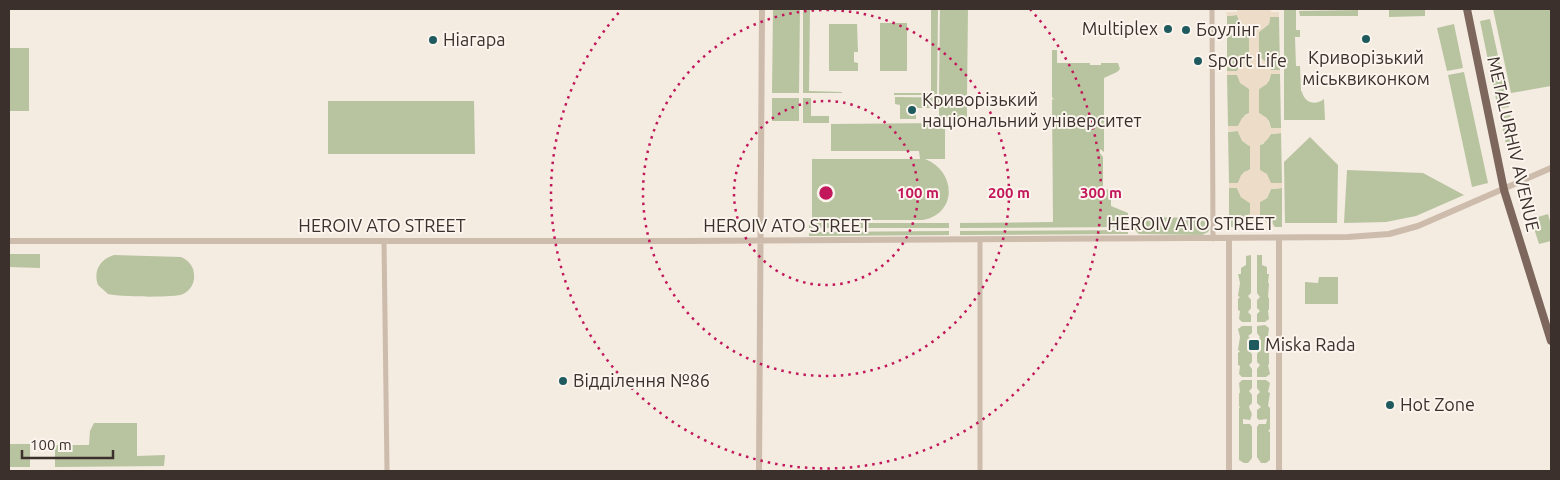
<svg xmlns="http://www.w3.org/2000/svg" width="1560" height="480" font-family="Ubuntu,sans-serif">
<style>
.green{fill:#b8c4a0}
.plaza{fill:#ecdcc8}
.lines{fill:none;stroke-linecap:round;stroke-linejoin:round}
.minor{stroke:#cdbbac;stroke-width:5}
.tertiary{stroke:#cdbbac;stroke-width:6}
.primary{stroke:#7d675c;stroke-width:8}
.ring{fill:none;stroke:#c2185b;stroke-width:2.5;stroke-dasharray:2.5 5}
.poi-dot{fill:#1f5a5e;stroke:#fbf5ee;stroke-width:2}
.labels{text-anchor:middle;stroke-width:4;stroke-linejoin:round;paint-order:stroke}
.poi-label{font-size:18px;fill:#3b302b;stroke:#fbf5ee;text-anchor:start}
.street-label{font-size:18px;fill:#3b302b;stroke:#fbf5ee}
.centre{fill:#c2185b;stroke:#fbf5ee;stroke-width:2.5}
.ring-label{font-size:15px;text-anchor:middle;font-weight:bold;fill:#c2185b;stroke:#fbf5ee;stroke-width:4;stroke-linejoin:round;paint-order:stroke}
</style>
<rect width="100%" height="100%" fill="#f4ebe1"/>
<path class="green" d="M773,9H800L799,93H772Z
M803,9H810L809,91L842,92V93H803Z
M931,9H938L937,95H894V93H931Z
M940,9H968L967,96L939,95Z
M1284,9H1296V30H1300V37H1295L1296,66H1300L1301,91L1302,92C1305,103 1315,106 1324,99L1325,120H1284Z
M1389,9H1425V16L1389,17Z
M1493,9H1551V86L1511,93Z
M1358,10V16H1300L1299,11Z
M1237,15L1241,26L1249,32V57L1237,71H1227V16Z
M1270,17H1279L1280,70H1271L1267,63L1259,57V32L1269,24Z
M1490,19L1509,107L1498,109L1480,21Z
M880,23H907V71H880Z
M829,24H857L858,52H854V62L858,63V71H829Z
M1454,24L1463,68L1447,71L1437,28Z
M9,48H29V111H9Z
M1052,50H1057V63H1090V65H1101V63H1118L1120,69L1117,72L1104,78V152L1100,149V153L1103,157V189L1111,190V206L1128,213V227L960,228V223L1053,222L1052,99L1054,100L1052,97Z
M1464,72L1488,183L1472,187L1448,75Z
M1271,74H1280L1281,128H1271L1269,121L1259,113V89L1269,81Z
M1227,75H1237L1249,89V113L1245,115L1238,126H1228Z
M895,97L967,98V118H939V108H916V119H900V105L895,104Z
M772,98H799V121H772Z
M803,98H811V116H829V123H803Z
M328,101H474L475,154H328Z
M1510,114L1516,142L1506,144L1500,118Z
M945,123V159H925C956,171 958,213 923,220H812V159H920L919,151H831V124Z
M1238,131C1240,138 1246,146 1253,147V169L1244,172L1238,183H1229L1228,132Z
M1281,133L1282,183H1271L1260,170V145L1263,144L1271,134Z
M1310,137L1338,165L1337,223H1285L1284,162Z
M1347,170L1423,173L1464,195L1416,216L1386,222L1344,223Z
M1229,188H1237L1241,197L1250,203V214L1239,220L1236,227H1229Z
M1282,188V227H1275L1269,219L1260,215V202L1267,198L1271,189Z
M1548,214L1551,225V241L1539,244L1531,219Z
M1141,217L1204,218C1210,221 1212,226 1208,232L1202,235L1139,234C1132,229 1133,221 1141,217Z
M809,223H949V228H809Z
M1128,230V234L960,235V231Z
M949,231V235L809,236V232Z
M9,254H40V268L9,267Z
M114,255L181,257C188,260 194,266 194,275C195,283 190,291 183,294C175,298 118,297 108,294L98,285C93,271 100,259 114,255Z
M1251,255V293L1248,296L1251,300V308L1248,312L1251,315V322H1242L1239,319L1240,311L1238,310V299L1240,297L1238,296L1240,283L1238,274H1241V268L1246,265V256Z
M1257,255H1262V265L1267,267V274H1269L1268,282L1269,284L1268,297L1269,298V309L1268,311L1269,319L1265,322H1257V314L1260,311L1257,308V300L1260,297L1257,293Z
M1319,277H1338V304H1305V282L1318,283Z
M1265,325L1269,328L1268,336L1269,337V349L1268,351L1269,352V364L1268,365L1270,374L1266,377H1257V369L1260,365L1257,362V354L1260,350L1257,348V340L1260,337L1257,333V326Z
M1242,326H1252V333L1248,336L1252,340V348L1248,350L1252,354V362L1249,365L1252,369V377H1242L1239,374L1240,366L1238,365V353L1240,351L1238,350L1240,337L1238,329Z
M1242,380H1252V388L1249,391L1252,395V403L1249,406C1250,413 1254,411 1250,420L1243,419V424H1250L1252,427V458L1248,463H1244L1239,460V408L1240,407L1239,406V394L1240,392L1239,383Z
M1257,380H1266L1270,383L1268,392L1270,393L1268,406L1270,408V429L1268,431L1270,432V460L1266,463H1261L1257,457V427L1259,424H1266L1267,419L1259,420L1257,418V410L1261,407L1257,403V395L1260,392L1257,388Z
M94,423H137V456L165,455L164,466L55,467V445H89L90,431Z
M9,444H30V467H9Z"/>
<path class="plaza" d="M1237,9H1271V12H1279V17H1270L1269,24L1259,32V57L1268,63L1271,70H1280V74H1271L1267,84L1259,89V113L1267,118L1271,128H1281V133L1271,134L1267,140L1260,145V170L1267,174L1271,183H1282V188L1271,189L1267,198L1260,202V215L1269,219L1275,227H1269L1266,222L1261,219L1260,226H1250V219L1243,222L1241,227H1236L1239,220L1250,214V203L1241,197L1237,188H1229V183H1238L1241,175L1250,169V146L1242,141L1238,131H1228V126H1238L1242,118L1249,113V89L1240,83L1237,75H1227V71H1237L1243,61L1249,57V32L1241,26L1237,15L1227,16L1226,12H1237Z"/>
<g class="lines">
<path class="minor" d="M1212,9L1213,239
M384,241L387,471
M980,471V240"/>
<path class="tertiary" d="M9,241H687L1348,237L1389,234L1418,226L1551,168
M759,471L762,9
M1229,471V239
M1279,471V239"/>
<path class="primary" d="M1467,9L1504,190L1551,341"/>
</g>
<g class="ring">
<circle cx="826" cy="193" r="92"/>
<circle cx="826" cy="193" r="183"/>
<path d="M1030 9A275 275 0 1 1 622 9"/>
</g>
<g class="poi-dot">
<circle cx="1168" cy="29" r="5"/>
<circle cx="1186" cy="30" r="5"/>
<circle cx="1366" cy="39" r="5"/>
<circle cx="433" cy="40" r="5"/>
<circle cx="1198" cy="61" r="5"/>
<circle cx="912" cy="110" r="5"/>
<rect x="1248" y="339" width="12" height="12" rx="2.5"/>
<circle cx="563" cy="381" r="5"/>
<circle cx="1390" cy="405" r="5"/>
</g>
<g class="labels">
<g class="poi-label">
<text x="1158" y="35" text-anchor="end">Multiplex</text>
<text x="1196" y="36">Боулінг</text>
<text x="443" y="46">Ніагара</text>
<text x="1366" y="64" text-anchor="middle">Криворізький<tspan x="1366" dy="21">міськвиконком</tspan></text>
<text x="1208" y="67">Sport Life</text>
<text x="922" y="106">Криворізький<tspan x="922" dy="21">національний університет</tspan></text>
<text x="1265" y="351">Miska Rada</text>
<text x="573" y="387">Відділення №86</text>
<text x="1400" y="411">Hot Zone</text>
</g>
<g class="street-label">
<text transform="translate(1513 144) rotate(77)" y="6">METALURHIV AVENUE</text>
<text x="1191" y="230">HEROIV ATO STREET</text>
<text x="382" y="232">HEROIV ATO STREET</text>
<text x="787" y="232">HEROIV ATO STREET</text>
</g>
</g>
<circle cx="826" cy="193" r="8" class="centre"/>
<g class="ring-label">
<text x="918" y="198">100 m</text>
<text x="1009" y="198">200 m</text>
<text x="1101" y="198">300 m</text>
</g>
<rect width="1560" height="480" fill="none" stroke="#3b302b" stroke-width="20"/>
<path d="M22 450v8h91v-8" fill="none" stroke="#3b302b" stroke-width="2.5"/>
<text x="30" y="450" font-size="15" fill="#3b302b" stroke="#fbf5ee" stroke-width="4" paint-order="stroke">100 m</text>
</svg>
